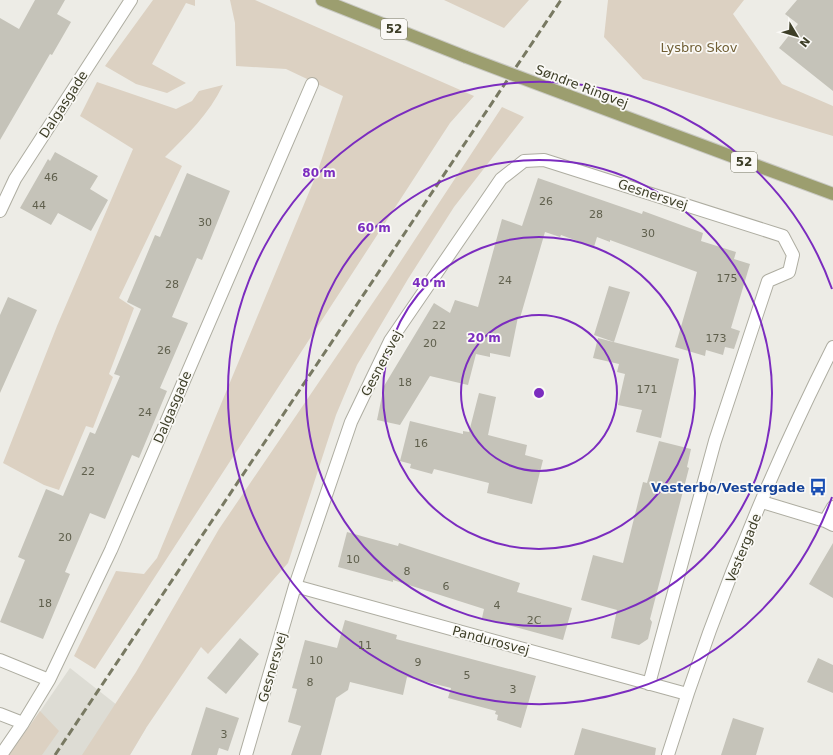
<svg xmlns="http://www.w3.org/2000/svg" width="833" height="755" font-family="'DejaVu Sans',sans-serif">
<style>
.built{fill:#dddcd4}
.green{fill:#dcd1c2}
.building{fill:#c5c3b9}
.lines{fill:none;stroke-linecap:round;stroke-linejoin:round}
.minor-casing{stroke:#aeada1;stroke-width:14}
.major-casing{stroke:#c9c9c3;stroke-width:14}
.minor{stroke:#fff;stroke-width:12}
.major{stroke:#9c9e6f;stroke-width:12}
.rail{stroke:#787962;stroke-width:3;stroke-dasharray:8 4;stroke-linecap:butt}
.major-bridge-casing{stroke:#c9c9c3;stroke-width:14;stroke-linecap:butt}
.major-bridge{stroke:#9c9e6f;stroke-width:12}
.ring{fill:none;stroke:#7b2cbf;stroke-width:2}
.labels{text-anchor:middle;stroke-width:3.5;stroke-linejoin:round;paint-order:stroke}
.number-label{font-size:11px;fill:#5f5f4c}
.shield{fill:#faf9f6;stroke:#767665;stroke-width:1}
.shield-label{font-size:12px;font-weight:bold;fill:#3d3e27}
.park-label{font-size:13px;fill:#715f35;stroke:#faf9f6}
.street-label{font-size:13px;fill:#3d3e27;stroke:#faf9f6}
.transit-label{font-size:13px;font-weight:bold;fill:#164399;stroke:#faf9f6;text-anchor:end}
.centre{fill:#7b2cbf;stroke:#faf9f6;stroke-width:2}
.ring-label{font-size:12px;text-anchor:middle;font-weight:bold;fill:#7b2cbf;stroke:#faf9f6;stroke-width:3.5;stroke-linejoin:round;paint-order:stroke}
</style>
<rect width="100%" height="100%" fill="#edece6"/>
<path class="built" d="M70,668L146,728L130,755H10Z"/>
<path class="green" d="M153,0H195V6L186,3L152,64L186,83L167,93L136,84L105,66Z
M230,0H255L474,96L450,123L95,669L74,656L116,571L144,574L157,558L317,173L343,96L286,69L236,66L235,23Z
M444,0H529L504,28Z
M608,0H744L733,14L782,84L833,106V136L643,79L604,37Z
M97,82L176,109L192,101L199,91L223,85C209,114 187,135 165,157L182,166L119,298L134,308L109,374L113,377L93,428L86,426L59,490L44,485L3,463L57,326L133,149L80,116Z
M502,107L524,117L454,207L408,279L357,365L336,415L288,563L208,654L201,647L146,728L130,755H82L136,672L219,529L389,279Z
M40,711L59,731L42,755H9Z"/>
<path class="building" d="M35,0H65L57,14L71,22L52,55L50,54L0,140V18L19,29Z
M797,0H833V91L779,48L798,24L785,14Z
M55,152L98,176L90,189L108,200L91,231L58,213L51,225L20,208L48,159L50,161Z
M187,173L230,191L202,260L197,258L172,317L188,323L160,388L167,391L139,458L132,455L105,519L90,513L65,572L70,574L43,639L0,622L25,560L18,557L46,489L63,496L90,432L95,434L120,376L114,374L141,309L127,302L155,235L160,237Z
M538,178L642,214L643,211L703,233L701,241L736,252L734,259L750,264L731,328L740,331L734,349L725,347L723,355L706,350L705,356L675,347L697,272L610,240V242L597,237L594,247L561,235L560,237L545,232L520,318L518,317L510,357L490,353V357L476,354L468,385L430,376L400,425L377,420L384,386L434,303L450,313L455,300L478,307L502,219L522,226Z
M609,286L630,292L614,342L594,335Z
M8,297L37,310L0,393V315Z
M598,338L679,359L661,438L636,432L642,410L618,405L625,374L617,372L619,364L593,358Z
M479,393L496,397L488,435L527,445L525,455L543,460L532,504L487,493L489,483L434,469L432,474L410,468L411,464L400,461L410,421L463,434V431L469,432Z
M659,441L691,449L687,467L689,468L650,619L652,622L648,639L639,645L611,638L617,610L581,600L593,555L623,563L643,482L647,483Z
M347,532L398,546L399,543L520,583L517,592L572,608L563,640L482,618L484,609L393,580V582L338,567Z
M833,543V598L809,584Z
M345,620L397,635L396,639L536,676L521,728L497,720L498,715L495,714L496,711L448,698L451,688L407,677L403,695L350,682L348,690L336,698L321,755H291L301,726L288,722L297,689L292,688L305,640L337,648Z
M240,638L259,654L226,694L207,678Z
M818,658L833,665V693L807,682Z
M206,707L239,718L228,751L219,748L217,755H191Z
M733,718L764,728L756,755H721Z
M582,728L656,748L655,755H574Z"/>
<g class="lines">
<g class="minor-casing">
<path id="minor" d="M0,211L15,179L131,0
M762,502L825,521
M833,507L825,521L833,525
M295,586L687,694
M0,660L49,680L111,550L312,84
M0,714L23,723L1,755
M23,723L49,680
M246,755L295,586L351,422L390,341L501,179L524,161L544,160L783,236L793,255L789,272L768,281L715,441L649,684
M668,755C711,615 767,478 833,347"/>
</g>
<g class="major-casing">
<path id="major" d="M322,0L466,57
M567,95L833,194"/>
</g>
<use href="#minor" class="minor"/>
<use href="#major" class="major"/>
<path class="rail" d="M55,755L561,0"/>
<g class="major-bridge-casing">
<path id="major-bridge" d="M466,57L567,95"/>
</g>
<use href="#major-bridge" class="major-bridge"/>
</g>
<g class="ring">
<circle cx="539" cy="393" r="78"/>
<circle cx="539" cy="393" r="156"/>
<circle cx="539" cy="393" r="233"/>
<path d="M832 497A311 311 0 1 1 832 289"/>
</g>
<defs>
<g id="bus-bare" transform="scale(1.38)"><path d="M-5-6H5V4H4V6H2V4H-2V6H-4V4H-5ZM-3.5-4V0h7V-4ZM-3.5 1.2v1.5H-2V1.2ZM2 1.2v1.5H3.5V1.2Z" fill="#1a4fb4" stroke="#faf9f6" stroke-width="2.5" paint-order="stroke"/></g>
</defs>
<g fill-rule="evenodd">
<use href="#bus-bare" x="818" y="487"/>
</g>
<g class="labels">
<g class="number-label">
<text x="51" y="181">46</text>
<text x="546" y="205">26</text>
<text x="39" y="209">44</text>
<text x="596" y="218">28</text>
<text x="205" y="226">30</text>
<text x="648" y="237">30</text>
<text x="727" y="282">175</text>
<text x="505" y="284">24</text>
<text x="172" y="288">28</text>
<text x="439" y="329">22</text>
<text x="716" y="342">173</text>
<text x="430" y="347">20</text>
<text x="164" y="354">26</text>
<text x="405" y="386">18</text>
<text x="647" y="393">171</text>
<text x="145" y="416">24</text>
<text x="421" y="447">16</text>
<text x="88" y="475">22</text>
<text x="65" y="541">20</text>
<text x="353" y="563">10</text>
<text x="407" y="575">8</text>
<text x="446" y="590">6</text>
<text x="45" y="607">18</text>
<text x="497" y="609">4</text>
<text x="534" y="624">2C</text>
<text x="365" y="649">11</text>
<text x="316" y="664">10</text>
<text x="418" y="666">9</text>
<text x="467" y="679">5</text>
<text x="310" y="686">8</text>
<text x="513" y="693">3</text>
<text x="224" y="738">3</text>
</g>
<g class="shield">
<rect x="381" y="19" width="26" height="20" rx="3"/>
<rect x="731" y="152" width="26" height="20" rx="3"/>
</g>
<g class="shield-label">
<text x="394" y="33">52</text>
<text x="744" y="166">52</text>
</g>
<g class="park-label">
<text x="699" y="52">Lysbro Skov</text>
</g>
<g class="street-label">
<text transform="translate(582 86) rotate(21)" y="5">Søndre Ringvej</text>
<text transform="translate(63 104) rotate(-57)" y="5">Dalgasgade</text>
<text transform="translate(653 194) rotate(18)" y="5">Gesnersvej</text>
<text transform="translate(381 363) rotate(-62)" y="5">Gesnersvej</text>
<text transform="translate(172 407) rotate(-67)" y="5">Dalgasgade</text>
<text transform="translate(743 548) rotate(-68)" y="5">Vestergade</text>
<text transform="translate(491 640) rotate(15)" y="5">Pandurosvej</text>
<text transform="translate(272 667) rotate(-74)" y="5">Gesnersvej</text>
</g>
<g class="transit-label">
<text x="805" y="492">Vesterbo/Vestergade</text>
</g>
</g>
<circle cx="539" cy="393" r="6" class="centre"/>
<g class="ring-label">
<text x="319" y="177">80 m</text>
<text x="374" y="232">60 m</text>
<text x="429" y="287">40 m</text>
<text x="484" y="342">20 m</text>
</g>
<g transform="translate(797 36) rotate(128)" stroke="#faf9f6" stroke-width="3" paint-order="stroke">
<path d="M0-3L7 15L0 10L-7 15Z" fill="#3d3e27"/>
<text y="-6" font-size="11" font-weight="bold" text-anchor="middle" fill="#3d3e27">N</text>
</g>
</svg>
